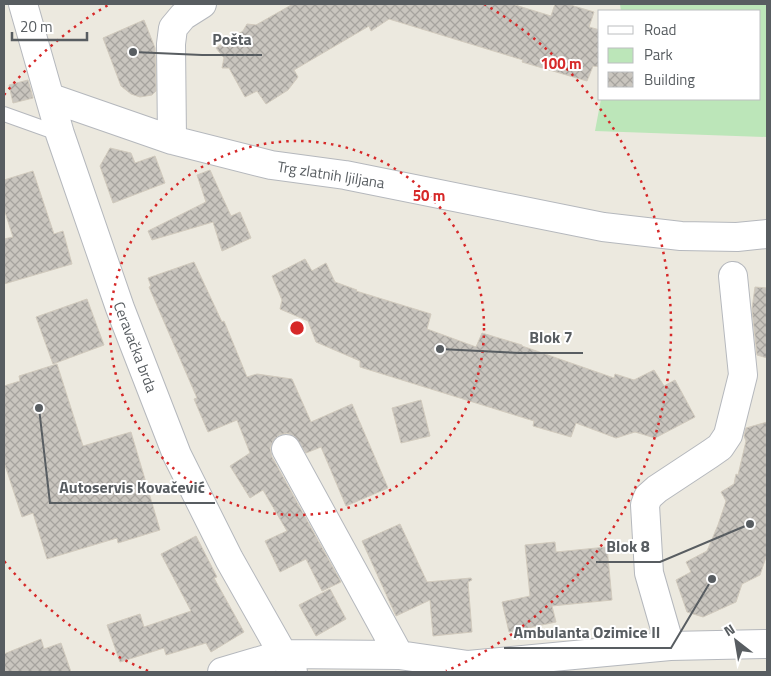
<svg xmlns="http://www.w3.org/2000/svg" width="771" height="676" font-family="'Titillium Web',sans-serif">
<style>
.green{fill:#bce6b9}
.building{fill:url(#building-cross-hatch);stroke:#d1cabd}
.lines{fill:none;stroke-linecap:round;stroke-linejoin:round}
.lane-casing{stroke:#b5b8bd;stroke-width:16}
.street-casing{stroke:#b5b8bd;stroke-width:30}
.lane{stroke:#fff;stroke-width:14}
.street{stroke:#fff;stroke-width:28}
.ring{fill:none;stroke:#d62828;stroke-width:2.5;stroke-dasharray:2.5 5}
.labels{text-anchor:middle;stroke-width:4;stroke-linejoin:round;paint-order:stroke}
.street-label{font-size:15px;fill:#585d61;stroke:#fff}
.centre{fill:#d62828;stroke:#fff;stroke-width:2.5}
.ring-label{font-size:15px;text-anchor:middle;font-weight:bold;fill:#d62828;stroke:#fff;stroke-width:4;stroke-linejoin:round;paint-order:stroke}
.leader{fill:none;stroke:#585d61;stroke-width:2}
.callout-dot{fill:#585d61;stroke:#fff;stroke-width:2}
.callout-label{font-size:16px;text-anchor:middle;font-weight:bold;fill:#585d61;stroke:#fff;stroke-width:4;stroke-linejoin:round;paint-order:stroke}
</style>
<defs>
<pattern id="building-cross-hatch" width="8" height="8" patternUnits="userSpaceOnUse" patternTransform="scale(1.25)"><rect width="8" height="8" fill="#c9c5be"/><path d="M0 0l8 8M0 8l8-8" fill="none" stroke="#a6a39e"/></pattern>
</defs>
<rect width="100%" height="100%" fill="#ece9df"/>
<path class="green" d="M620,4H767V137L595,131L601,99H760V11H621Z"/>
<path class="building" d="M293,4H512L551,16L555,4H567L594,12L589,27L600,30V67L593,66L587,81L522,62L523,60L389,19L371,31L369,26L294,70L298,77L288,90L266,104L257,91L245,97L229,68H222L224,58L216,48L243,31L247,24L256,25Z
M144,20L155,48L156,91L152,95L140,97L131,94L121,86L103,38Z
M28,80L33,98L13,103L9,85Z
M110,148L131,153L135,163L155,156L165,183L113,203L100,166Z
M210,170L231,216L240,212L251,238L222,251L213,222L152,240L148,231L206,202L197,175Z
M33,171L54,234L63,231L72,264L4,284V239L13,237L4,209V180Z
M305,259L312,271L326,263L335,282L357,290L356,291L431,314L427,329L476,347L482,333L522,345V346L614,378L615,374L634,380L654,370L664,386L675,380L695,417L655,438L635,432L616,438L576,423L571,437L533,426L534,421L360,367V361L316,342L308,321L280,309L282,300L272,276Z
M194,262L222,322L224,321L247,377L257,374L292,379L311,422L352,404L388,488L346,506L321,447L306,453L294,436L287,433L279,435L273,441L270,448L272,457L341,582L322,591L306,559L280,572L265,541L287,531L263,490L250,498L230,466L250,453L237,420L208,432L194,399L197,398L149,287L151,286L148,278Z
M755,287L767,288V358L757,355L752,309Z
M87,299L104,345L53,364L36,317Z
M57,364L83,446L131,432L160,530L118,543L117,538L47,559L33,513L22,517L4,462V386L20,381L19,376Z
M421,400L430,436L401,443L392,408Z
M767,422V554L760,575L742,584L736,602L703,617L687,612L676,580L691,572L686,562L707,551L718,525L726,501L721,492L734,484L736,474L738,475L746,441L744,436L746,428Z
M400,524L427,582L471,578L472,580L468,582L472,632L433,636L430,600L396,616L362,541Z
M196,536L217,577L214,578L244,632L211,652L206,643L166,655L164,648L120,662L107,625L140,614L144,627L191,611L161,554Z
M555,542L556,552L607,547L612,600L552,606L556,622L509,632L502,602L530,596L525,545Z
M330,589L346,619L316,636L299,605Z
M41,639L44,649L61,643L71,672H4V654Z"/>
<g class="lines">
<g class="lane-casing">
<path id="lane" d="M4,114L60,134"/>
</g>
<g class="street-casing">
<path id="street" d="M23,4L60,134L120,308L177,455L229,559L293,672
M51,98L172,140L271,165L345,175L603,227L681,236L737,237L767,234
M172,140L171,44L173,28L183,16L202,4
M286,449L399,655
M670,646L649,573L645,505L648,497L657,489L710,454L720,447L728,435L743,375L733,276
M222,672L283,654L399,655L468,665L670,646L767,644"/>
</g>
<use href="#lane" class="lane"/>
<use href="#street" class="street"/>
</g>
<g class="ring">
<circle cx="297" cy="328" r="187"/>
<path d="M148 671A374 374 0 0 1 4 561M4 95A374 374 0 0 1 110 4M484 4A374 374 0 0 1 446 671"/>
</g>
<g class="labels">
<g class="street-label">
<text transform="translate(331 175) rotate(9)" y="5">Trg zlatnih ljiljana</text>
<text transform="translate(135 347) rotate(69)" y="5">Ceravačka brda</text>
</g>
</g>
<circle cx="297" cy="328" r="8" class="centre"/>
<g class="ring-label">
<text x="561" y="69">100 m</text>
<text x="429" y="201">50 m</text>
</g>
<path class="leader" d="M133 52L202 55H262M440 349L519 353H583M39 408L50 503H215M750 524L660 562H596M712 579L671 648H504"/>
<g class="callout-dot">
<circle cx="133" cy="52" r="5"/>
<circle cx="440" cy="349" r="5"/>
<circle cx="39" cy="408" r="5"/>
<circle cx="750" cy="524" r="5"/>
<circle cx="712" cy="579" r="5"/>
</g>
<g class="callout-label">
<text x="232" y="45">Pošta</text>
<text x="551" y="343">Blok 7</text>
<text x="132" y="493">Autoservis Kovačević</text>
<text x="628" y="552">Blok 8</text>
<text x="587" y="638">Ambulanta Ozimice II</text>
</g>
<rect width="771" height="676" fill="none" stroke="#585d61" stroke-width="10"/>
<rect x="598" y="10" width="162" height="90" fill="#ffffff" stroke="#bcbec0"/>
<rect x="608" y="26" width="25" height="8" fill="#ffffff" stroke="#bcbec0"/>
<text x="644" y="35" font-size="15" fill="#585d61">Road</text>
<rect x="608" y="48" width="25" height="15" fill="#bce6b9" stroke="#bcbec0"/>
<text x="644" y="60" font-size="15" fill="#585d61">Park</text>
<rect x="608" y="72" width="25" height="15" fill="url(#building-cross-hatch)" stroke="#bcbec0"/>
<text x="644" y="85" font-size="15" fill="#585d61">Building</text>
<g transform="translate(736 641) rotate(329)" stroke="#ffffff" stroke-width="4" paint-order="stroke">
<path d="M0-4L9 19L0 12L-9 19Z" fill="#585d61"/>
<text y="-8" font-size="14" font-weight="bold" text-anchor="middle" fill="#585d61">N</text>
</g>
<path d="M12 32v8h75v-8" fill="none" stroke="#585d61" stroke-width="2.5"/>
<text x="20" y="32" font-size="15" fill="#585d61" stroke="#ffffff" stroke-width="4" paint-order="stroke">20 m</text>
</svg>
